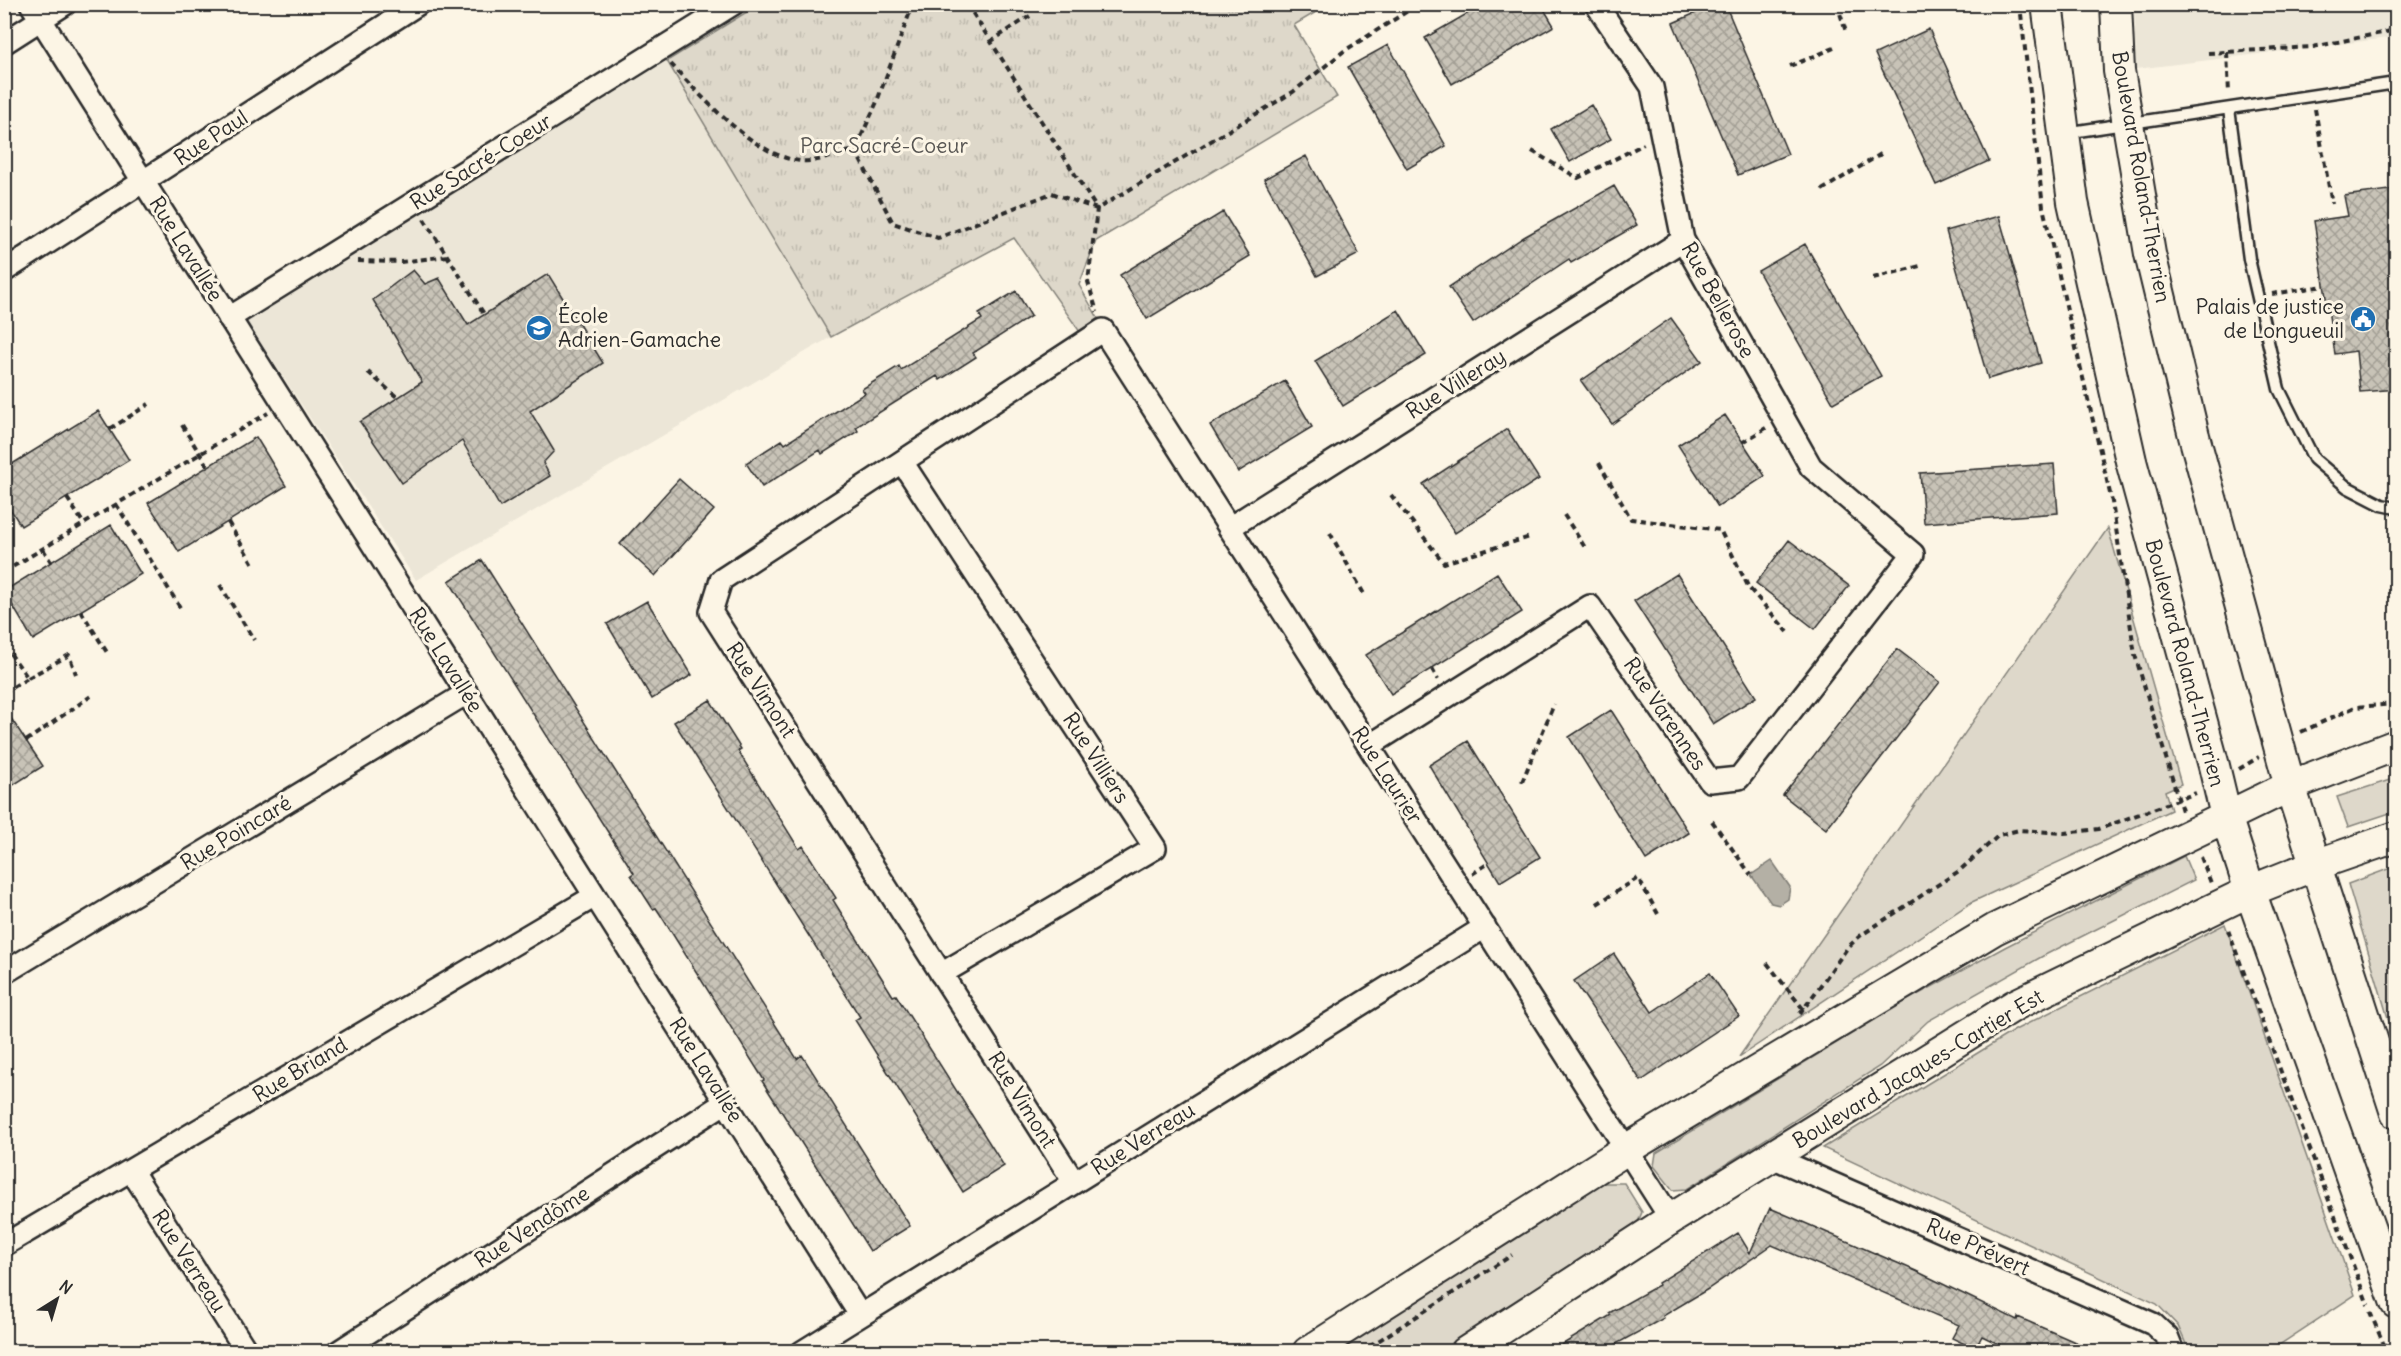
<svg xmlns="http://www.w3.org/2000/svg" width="2401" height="1356" font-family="Delius,sans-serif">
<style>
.built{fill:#ece6d7}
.grass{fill:#ded8ca;stroke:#84827a;stroke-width:1.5}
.park{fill:url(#park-tufts);stroke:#84827a;stroke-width:1.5}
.water{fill:#b4b0a5;stroke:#7d7b74;stroke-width:1.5}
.building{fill:url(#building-cross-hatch);stroke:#2b2b2b;stroke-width:1.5}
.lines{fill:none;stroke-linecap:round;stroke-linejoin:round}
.service-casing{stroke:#2b2b2b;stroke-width:15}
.minor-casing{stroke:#2b2b2b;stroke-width:26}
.secondary-casing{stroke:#2b2b2b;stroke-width:34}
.path{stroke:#2b2b2b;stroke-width:4;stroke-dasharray:6 4.5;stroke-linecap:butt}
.service{stroke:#fcf5e5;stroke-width:10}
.minor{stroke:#fcf5e5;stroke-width:21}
.secondary{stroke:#fcf5e5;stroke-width:30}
.labels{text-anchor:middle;stroke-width:6;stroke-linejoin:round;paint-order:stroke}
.street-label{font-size:21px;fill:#2b2b2b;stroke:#fcf5e5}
.park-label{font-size:21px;fill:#585653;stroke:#fcf5e5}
.poi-label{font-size:21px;fill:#2b2b2b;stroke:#fcf5e5;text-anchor:end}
</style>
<defs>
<pattern id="park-tufts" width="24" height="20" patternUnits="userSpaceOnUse" patternTransform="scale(1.5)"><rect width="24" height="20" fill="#ded8ca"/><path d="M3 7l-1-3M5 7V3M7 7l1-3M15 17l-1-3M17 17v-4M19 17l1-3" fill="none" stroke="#bfbaae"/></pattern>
<pattern id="building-cross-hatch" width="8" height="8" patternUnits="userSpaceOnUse" patternTransform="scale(1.5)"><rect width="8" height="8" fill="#c8c3b7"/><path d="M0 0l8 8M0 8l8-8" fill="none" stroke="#a39f95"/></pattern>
</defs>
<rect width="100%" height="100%" fill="#fcf5e5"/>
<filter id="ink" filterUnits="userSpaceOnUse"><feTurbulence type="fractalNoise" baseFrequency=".0167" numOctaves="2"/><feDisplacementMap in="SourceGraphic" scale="12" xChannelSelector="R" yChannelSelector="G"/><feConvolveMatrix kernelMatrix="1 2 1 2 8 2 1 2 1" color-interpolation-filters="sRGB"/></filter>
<g filter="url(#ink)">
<path class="built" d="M2134,5H2396V37L2136,69Z
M667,61L831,337L416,580L246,320Z"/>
<path class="grass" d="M2108,528L2181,784L2165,791L2171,810L1972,902L1739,1057Z
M2396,778V811L2348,827L2337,797Z
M2184,856L2194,880L2043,956L1928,1021L1880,1066L1687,1189L1673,1190L1654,1166L1656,1153L1904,1002L2005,947Z
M2396,866V1045L2348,884Z
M2225,924L2355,1295L2270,1351H2189L2178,1326L2157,1304L1823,1148L2015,1030Z
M1603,1183H1624L1642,1212L1636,1227L1440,1351L1337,1352L1593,1187Z"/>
<path class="park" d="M758,5H1328L1294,25L1337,97L1096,241L1079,285L1098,318L1080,332L1014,238L831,337L667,61Z"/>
<path class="water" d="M1772,861L1790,887L1788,899L1779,905L1771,903L1751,875Z"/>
<path class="building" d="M1484,4H1541L1554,26L1452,84L1425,38Z
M1716,4H1725L1788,154L1738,175L1673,23Z
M1929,29L1989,161L1936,185L1875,54Z
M1388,45L1446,146L1407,169L1348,67Z
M1591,105L1611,139L1570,162L1551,129Z
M1306,156L1359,254L1317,276L1264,179Z
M1614,186L1637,225L1571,263L1569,259L1473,323L1449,287L1524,237Z
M2397,189V389L2360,392L2356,351L2335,354L2314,221L2348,216L2344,196Z
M1223,212L1250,256L1147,319L1120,275Z
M1999,216L2041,363L1988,379L1946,231Z
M1805,244L1881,376L1833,403L1758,271Z
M413,270L425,284L439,278L468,325L548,274L603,363L530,411L554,451L543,463L550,476L500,507L462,441L402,483L360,422L422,382L373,300Z
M1016,291L1031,316L973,353L976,357L940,380L937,376L856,427L858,431L822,454L820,450L762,487L746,463L782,440L785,444L865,393L862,389L899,366L901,370L982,319L979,314Z
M1398,310L1426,355L1343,406L1315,361Z
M1671,318L1702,361L1612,424L1581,381Z
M1285,381L1312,427L1238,472L1210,425Z
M98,411L129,460L21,526L4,499V469Z
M1725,415L1765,476L1718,507L1678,445Z
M1507,429L1539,479L1455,533L1423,484Z
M256,437L286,486L179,552L148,503Z
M2054,464L2058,513L1924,523L1920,473Z
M679,479L714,510L655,576L620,544Z
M111,525L141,574L33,640L4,591Z
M1789,540L1849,586L1815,629L1756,583Z
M482,560L797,1059L802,1055L910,1226L870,1251L762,1081L764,1080L660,914L656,908L653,909L631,875L634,873L630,867L449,581Z
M1497,573L1522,612L1391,694L1366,655Z
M1677,574L1756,697L1713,724L1634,601Z
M647,601L692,675L652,699L607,624Z
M1897,649L1940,682L1826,829L1783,795Z
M710,700L741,749L738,751L799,849L803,846L836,898L833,900L893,996L896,995L1004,1166L963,1192L855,1020L860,1017L674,722Z
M4,708L43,766L4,791Z
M1611,710L1689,833L1646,860L1569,737Z
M1468,741L1540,857L1500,882L1429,765Z
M1614,954L1652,1012L1710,973L1739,1016L1641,1081L1574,981Z
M1770,1208L1916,1271L2017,1320L2018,1317L2098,1352H2015L1982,1336L1975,1349L1952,1338L1959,1325L1772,1245L1708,1289L1663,1316L1664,1318L1616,1344L1620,1352H1550L1611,1315L1609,1313L1659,1285L1658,1283L1738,1233L1750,1253Z"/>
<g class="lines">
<g class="service-casing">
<path id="service" d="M2229,109L2249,259L2279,389L2314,459L2347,487L2382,505L2396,508
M2065,133L2396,83"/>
</g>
<g class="minor-casing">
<path id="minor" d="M31,4L860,1315
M4,43L65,4
M4,271L418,4
M229,318L733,4
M902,462L1155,848L941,974
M1229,528L1683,240
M1369,746L1590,606L1710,781L1739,778L1913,554L1811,467L1683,240L1652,87L1596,4
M4,973L467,693
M1772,1157L2153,1324L2167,1337L2173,1352
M131,1170L247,1352
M1074,1182L711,612L721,580L1103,330L1671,1219
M4,1245L595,896
M338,1352L726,1102
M802,1352L1485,927"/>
</g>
<g class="secondary-casing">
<path id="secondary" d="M2047,4L2073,202L2131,461L2214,766L2226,816L2250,891L2396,1303
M2116,4L2119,71L2150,254L2194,436L2290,786L2396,1113
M1308,1352L1627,1149L1995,929L2290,786L2396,745
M1466,1352L1671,1219L2015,1005L2250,891L2315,865L2396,837"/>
</g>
<path class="path" d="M913,4L876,104L855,150L893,223L938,238L1052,193L1097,209L1293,92L1344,51L1419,4
M967,4L1097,209L1088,282L1097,312
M1837,4L1846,32
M2021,14L2043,207L2112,502L2135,655L2182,811
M990,42L1030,16
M2227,52L2229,93
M2208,53L2313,47L2396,30
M671,64C702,97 762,166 811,161C825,160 841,153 855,150
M1790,66L1834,48
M2315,109L2332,204
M1532,151L1578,178L1644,144
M1822,190L1881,154
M424,219L484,314
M358,261L401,262L448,256
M1873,278L1920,266
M2272,294L2324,286
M368,372L398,398
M182,425L208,467
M110,429L149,404
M1743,442L1766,428
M1599,463L1631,519L1720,530L1749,588L1788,632
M1391,495L1444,563L1530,537
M67,498L84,524
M116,504L181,609
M1564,515L1586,549
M228,522L253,564
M1330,533L1364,594
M43,549L51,562
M4,572L268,413
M220,585L254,640
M81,611L108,654
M4,645L28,678L4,692
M1432,669L1438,680
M28,678L69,655L76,674
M2301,732L2355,707L2396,704
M26,741L91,696
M2239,769L2259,757
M1522,782L1554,704
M1712,821L1751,875
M2201,857L2211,883
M1472,874L1489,863
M1597,904L1638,878L1658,914
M2228,930L2368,1305
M1767,963L1804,1010
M1800,1014L1848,947L1860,936L1959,871L1999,835L2019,830L2064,833L2099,829L2196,793
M2370,1312L2387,1352
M1361,1352L1512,1255"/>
<use href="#service" class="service"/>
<use href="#minor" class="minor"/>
<use href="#secondary" class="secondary"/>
</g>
</g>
<defs>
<g id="civic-disc" transform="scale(1.35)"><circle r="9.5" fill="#1f6fb2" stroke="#fcf5e5"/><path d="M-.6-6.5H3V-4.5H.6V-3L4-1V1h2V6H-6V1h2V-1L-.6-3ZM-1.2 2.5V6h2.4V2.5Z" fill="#fff"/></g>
<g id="school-disc" transform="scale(1.35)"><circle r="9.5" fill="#1f6fb2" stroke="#fcf5e5"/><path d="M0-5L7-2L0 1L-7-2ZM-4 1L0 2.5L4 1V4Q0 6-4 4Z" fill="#fff"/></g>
</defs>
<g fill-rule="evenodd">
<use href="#civic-disc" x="2363" y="319"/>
<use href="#school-disc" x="539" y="328"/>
</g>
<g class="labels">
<g class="street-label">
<text transform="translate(211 138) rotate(-33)" y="7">Rue Paul</text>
<text transform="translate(481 162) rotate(-32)" y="7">Rue Sacré-Coeur</text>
<text transform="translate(2141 177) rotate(80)" y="7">Boulevard Roland-Therrien</text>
<text transform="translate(186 249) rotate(58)" y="7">Rue Lavallée</text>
<text transform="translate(1718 300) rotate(61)" y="7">Rue Bellerose</text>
<text transform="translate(1456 384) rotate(-32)" y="7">Rue Villeray</text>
<text transform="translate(446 660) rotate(58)" y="7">Rue Lavallée</text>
<text transform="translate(2185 663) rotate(75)" y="7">Boulevard Roland-Therrien</text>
<text transform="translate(761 690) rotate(57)" y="7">Rue Vimont</text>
<text transform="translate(1665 714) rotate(56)" y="7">Rue Varennes</text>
<text transform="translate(1096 758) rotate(57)" y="7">Rue Villiers</text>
<text transform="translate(1387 775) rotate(57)" y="7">Rue Laurier</text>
<text transform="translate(236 833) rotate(-31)" y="7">Rue Poincaré</text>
<text transform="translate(1918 1069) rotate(-31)" y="7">Boulevard Jacques-Cartier Est</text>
<text transform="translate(300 1070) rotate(-31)" y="7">Rue Briand</text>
<text transform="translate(706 1070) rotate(58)" y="7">Rue Lavallée</text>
<text transform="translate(1022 1100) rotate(58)" y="7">Rue Vimont</text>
<text transform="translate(1143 1139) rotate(-32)" y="7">Rue Verreau</text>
<text transform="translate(532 1227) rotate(-33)" y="7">Rue Vendôme</text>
<text transform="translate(1978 1247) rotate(24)" y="7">Rue Prévert</text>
<text transform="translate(189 1261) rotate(57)" y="7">Rue Verreau</text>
</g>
<g class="park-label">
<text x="884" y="153">Parc Sacré-Coeur</text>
</g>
<g class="poi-label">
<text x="2344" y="314">Palais de justice<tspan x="2344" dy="24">de Longueuil</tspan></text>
<text x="558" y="323" text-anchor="start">École<tspan x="558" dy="24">Adrien-Gamache</tspan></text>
</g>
</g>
<rect width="2401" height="1356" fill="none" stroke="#fcf5e5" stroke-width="24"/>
<rect x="12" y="12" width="2377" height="1332" fill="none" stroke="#2b2b2b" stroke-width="2" filter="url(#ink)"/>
<g transform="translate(57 1299) rotate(37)" stroke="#fcf5e5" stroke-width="4.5" paint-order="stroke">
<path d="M0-4.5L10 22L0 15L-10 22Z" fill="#2b2b2b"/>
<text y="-9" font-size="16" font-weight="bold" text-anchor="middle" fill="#2b2b2b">N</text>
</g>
</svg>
